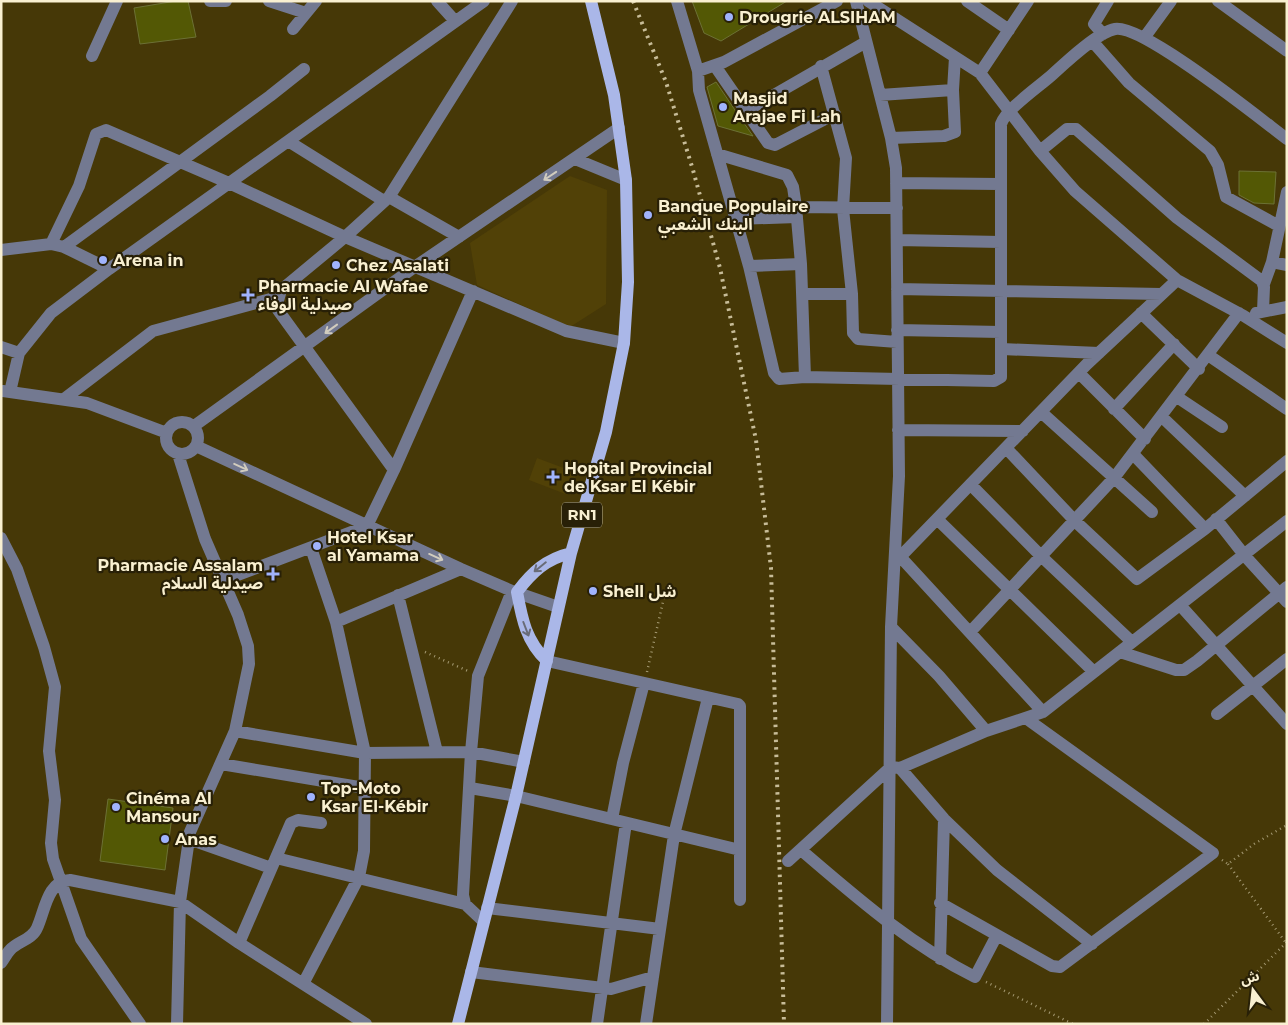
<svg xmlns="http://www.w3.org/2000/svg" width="1288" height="1025" font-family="Montserrat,'Noto Sans Arabic',sans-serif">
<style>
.built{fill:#514107}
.building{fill:#535805;stroke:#6c7135}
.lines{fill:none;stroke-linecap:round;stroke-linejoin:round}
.path{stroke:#a59a73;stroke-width:2.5;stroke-dasharray:1 4;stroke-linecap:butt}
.minor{stroke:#737991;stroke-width:12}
.major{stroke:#aab7e8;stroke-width:12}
.rail{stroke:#c7bc98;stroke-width:4;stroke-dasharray:2.5 5;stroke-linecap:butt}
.oneway{stroke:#d1ccbe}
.oneway2{stroke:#696c78}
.poi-dot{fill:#a0b3fd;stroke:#282007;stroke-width:2}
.labels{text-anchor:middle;stroke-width:4.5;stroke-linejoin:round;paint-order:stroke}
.shield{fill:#282007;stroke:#bab294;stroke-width:1}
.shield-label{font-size:15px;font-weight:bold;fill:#f9f0d1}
.poi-label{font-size:16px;font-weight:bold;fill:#f9f0d1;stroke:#282007;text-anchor:start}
</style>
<rect width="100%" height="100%" fill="#463807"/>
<path class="built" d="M570,176L607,190L606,304L570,327L477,285L470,243Z
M537,458L577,473L568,495L529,480Z"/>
<path class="building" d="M176,1H188L196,37L140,44L134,8Z
M692,1H787L721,41L704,33Z
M716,82L739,116L753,136L718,126L707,87Z
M1239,171L1276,172L1274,204L1254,203L1239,195Z
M108,799L173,808L165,870L100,861Z"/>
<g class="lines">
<path class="path" d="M425,652L468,671
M647,672L665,593
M1222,860L1228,864L1254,844L1287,825
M1228,864L1286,943
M986,982L1073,1024
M1204,1024L1287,942"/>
<path class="minor" d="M210,1H226
M269,1L306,13
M437,1L455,21
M677,1L698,71L724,62L837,1
M856,1L891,138L896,168L899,476L891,627L887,1024
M868,1L980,73L1040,151L1075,191L1177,280L1244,316L1287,343
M967,1L1009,30
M1218,1L1287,51
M293,29L316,1
M1103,34L1094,24L1108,1
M1144,38L1171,1
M1093,42L1129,83L1210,151L1218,165L1226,197L1279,226
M92,56L117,1
M715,66L746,111L866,42
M821,66L846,158L843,209L852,294L853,333L858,339L897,342
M698,71L699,90L749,266L774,373L779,379L805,377
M980,73L1028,1
M880,95L953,90
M746,111L768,143L775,145L835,114
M891,138L944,136L955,132L953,90L955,57
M288,141L384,201
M1040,151L1067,129H1076L1177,218L1262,281L1264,287L1263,311
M717,154L787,175L793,187L796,207
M575,159L626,180
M896,183L1000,184
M389,197L512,1
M897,208L796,207L801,264L805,377L994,381L1001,377V124C1006,109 1040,86 1053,74C1066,62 1098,32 1115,29C1143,24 1259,118 1287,139
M735,219L797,217
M459,237L389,197L345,237L566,331L624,343
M897,240L1001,242
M51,244L79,186L96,134L106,130L229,183L345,237L281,290L277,304L278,310L394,470L367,526L222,581
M64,247L270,96L304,69
M1,250L51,244L64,247L109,269L51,313L19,353L10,392
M1272,262L1287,265
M749,266L801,264
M109,269L484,1
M1264,284L1272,262L1287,192
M897,289L1161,294
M803,294H852
M1141,313L1199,369
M1256,313L1287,307
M897,330L1001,332
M1,347L19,353
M1002,349L1099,353
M1208,355L1287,409
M1079,373L1145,439
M3,391L87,403L167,433
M1177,397L1222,427
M64,399L153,331L278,297
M1114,409L1174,344
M1041,412L1152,512
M1162,417L1245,496
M166 438a16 16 0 1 1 32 0a16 16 0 1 1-32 0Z
M194,426L416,266L619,128
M898,430L1023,431
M196,446L461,569L512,591L558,607
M1006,448L1075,521L1137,579L1205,529L1287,461
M1133,454L1205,529
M394,470L473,291
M971,485L1042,557L1132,642
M937,519L1094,672
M1216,519L1245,556L1287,602
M1,538L17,569L44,647L55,687L49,751L55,800L51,843L53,859L81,939L140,1024
M895,551L1043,712
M901,556L1087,364L1177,280
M398,595L437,752
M1180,605L1287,724
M336,622L461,569
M891,627L939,676L986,731
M971,631L1114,478L1239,313
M1120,652L1176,670H1184L1197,661L1287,587
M547,661L738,704L740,706V900
M1217,714L1287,659
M235,731L365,753L471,752L524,762
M221,764L365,788
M900,768L944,819L997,870L1092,944
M470,788L516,796L740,850
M612,819L623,763L644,683
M189,839L271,868
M801,850C856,897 909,944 975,977L997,935
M276,858L465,904
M788,861L891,767L900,768L986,731L1043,712L1287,521
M940,903L1052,966L1060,967L1213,853L1027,719
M487,908L660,929
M483,921L465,904L463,895L471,752L478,676L512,591
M239,943L291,823L298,820L321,823
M940,959L944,819
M1,963C4,959 7,953 10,950C18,941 32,940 37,928C45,911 47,881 70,880L180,902L239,943L366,1024
M471,972L611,989L653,977
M303,984L359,877L364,851L365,753L336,622L311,548
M177,1024L180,902L190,832L235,731L249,664L248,646L238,615L205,539L178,454
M597,1024L626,823
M646,1024L674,835L708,698"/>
<path class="major" d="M547,661C526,641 522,619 517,592C532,572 546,559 571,553
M458,1024L516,796L571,553L606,432L624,343L628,282L626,180L614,95L591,1"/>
<path class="rail" d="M633,1L666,82L693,170L720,268L756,440L771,568L784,1024"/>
</g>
<defs><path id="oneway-shaft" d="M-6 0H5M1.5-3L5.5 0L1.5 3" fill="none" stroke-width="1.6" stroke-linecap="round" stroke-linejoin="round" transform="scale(1.25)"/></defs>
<g class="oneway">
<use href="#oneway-shaft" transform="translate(550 176) rotate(146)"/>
<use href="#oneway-shaft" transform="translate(331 329) rotate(144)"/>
<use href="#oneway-shaft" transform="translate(241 467) rotate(25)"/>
<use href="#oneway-shaft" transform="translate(436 557) rotate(24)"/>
</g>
<g class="oneway2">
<use href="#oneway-shaft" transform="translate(540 567) rotate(141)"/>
<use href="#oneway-shaft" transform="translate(526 629) rotate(69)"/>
</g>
<g class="poi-dot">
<circle cx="729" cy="17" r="5"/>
<circle cx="723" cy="107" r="5"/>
<circle cx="648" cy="215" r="5"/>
<circle cx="103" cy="260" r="5"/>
<circle cx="336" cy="265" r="5"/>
<path d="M245.5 287.5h5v5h5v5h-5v5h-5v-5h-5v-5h5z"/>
<path d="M550.5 469.5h5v5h5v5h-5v5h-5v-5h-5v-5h5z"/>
<circle cx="317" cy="546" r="5"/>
<path d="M270.5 566.5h5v5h5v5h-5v5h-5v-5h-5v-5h5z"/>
<circle cx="593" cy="591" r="5"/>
<circle cx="311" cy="797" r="5"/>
<circle cx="116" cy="807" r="5"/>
<circle cx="165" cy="839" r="5"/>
</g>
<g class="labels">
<rect class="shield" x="562" y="502.5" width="40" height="25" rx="4"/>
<g class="shield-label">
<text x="582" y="520">RN1</text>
</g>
<g class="poi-label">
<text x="739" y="23">Drougrie ALSIHAM</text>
<text x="733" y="104">Masjid<tspan x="733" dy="18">Arajae Fi Lah</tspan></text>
<text x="658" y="212">Banque Populaire<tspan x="658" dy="18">البنك الشعبي</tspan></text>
<text x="113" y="266">Arena in</text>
<text x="346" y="271">Chez Asalati</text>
<text x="258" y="292">Pharmacie Al Wafae<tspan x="258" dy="18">صيدلية الوفاء</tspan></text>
<text x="564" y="474">Hopital Provincial<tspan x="564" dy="18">de Ksar El Kébir</tspan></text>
<text x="327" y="543">Hotel Ksar<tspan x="327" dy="18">al Yamama</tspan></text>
<text x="263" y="571" text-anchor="end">Pharmacie Assalam<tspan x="263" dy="18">صيدلية السلام</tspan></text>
<text x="603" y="597">Shell شل</text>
<text x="321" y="794">Top-Moto<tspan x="321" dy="18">Ksar El-Kébir</tspan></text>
<text x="126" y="804">Cinéma Al<tspan x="126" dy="18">Mansour</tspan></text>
<text x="175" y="845">Anas</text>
</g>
</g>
<rect width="1288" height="1025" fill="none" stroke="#f9f0d1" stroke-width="5"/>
<g transform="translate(1253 990) rotate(345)" stroke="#282007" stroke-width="4" paint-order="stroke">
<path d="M0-4L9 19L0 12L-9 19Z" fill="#f9f0d1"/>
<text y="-8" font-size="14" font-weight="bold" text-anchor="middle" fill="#f9f0d1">ش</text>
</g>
</svg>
